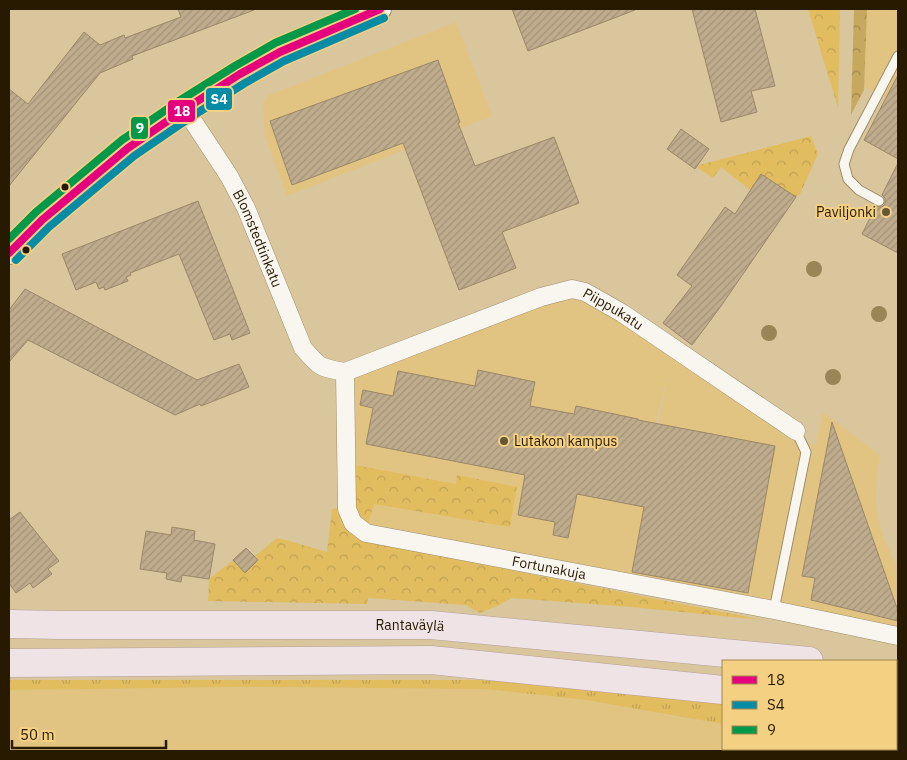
<svg xmlns="http://www.w3.org/2000/svg" width="907" height="760" font-family="'IBM Plex Sans',sans-serif">
<style>
.built{fill:#e2c482;fill-rule:evenodd}
.grass{fill:url(#grass-tufts)}
.forest{fill:url(#forest-crowns)}
.park{fill:url(#park-crowns)}
.building{fill:url(#building-hatch);stroke:#9a8767}
.lines{fill:none;stroke-linecap:round;stroke-linejoin:round}
.service-casing{stroke:#9c8d6a;stroke-width:11}
.minor-casing{stroke:#9c8d6a;stroke-width:19}
.tertiary-casing{stroke:#9c8d6a;stroke-width:24}
.trunk-casing{stroke:#b6a098;stroke-width:29}
.service{stroke:#f9f6f0;stroke-width:9}
.minor{stroke:#f9f6f0;stroke-width:18}
.tertiary{stroke:#f9f6f0;stroke-width:22}
.trunk{stroke:#f0e3e6;stroke-width:28}
.bus-1-casing{stroke:#f3d082;stroke-width:11}
.bus-2-casing{stroke:#f3d082;stroke-width:11}
.bus-3-casing{stroke:#f3d082;stroke-width:11}
.bus-1{stroke:#e5007d;stroke-width:8}
.bus-2{stroke:#088ca5;stroke-width:8}
.bus-3{stroke:#049849;stroke-width:8}
.tree{fill:#998557}
.bus-dot{fill:#271a00;stroke:#f3d082;stroke-width:2}
.poi-dot{fill:#655637;stroke:#f3d082;stroke-width:2}
.labels{text-anchor:middle;stroke-width:4;stroke-linejoin:round;paint-order:stroke}
.poi-label{font-size:14px;fill:#271a00;stroke:#f3d082;text-anchor:end}
.street-label{font-size:14px;fill:#271a00;stroke:#f3d082}
.line-badge{stroke:#f3d082;stroke-width:2}
.badge-label{font-size:14px;text-anchor:middle;font-weight:bold;fill:#fff}
</style>
<defs>
<pattern id="grass-tufts" width="24" height="20" patternUnits="userSpaceOnUse" patternTransform="scale(1.25)"><rect width="24" height="20" fill="#e1bd60"/><path d="M3 7l-1-3M5 7V3M7 7l1-3M15 17l-1-3M17 17v-4M19 17l1-3" fill="none" stroke="#c1a252"/></pattern>
<pattern id="forest-crowns" width="20" height="18" patternUnits="userSpaceOnUse" patternTransform="scale(1.25)"><rect width="20" height="18" fill="#c6a85f"/><path d="M2 6a3 3 0 1 1 6 0M12 15a3 3 0 1 1 6 0" fill="none" stroke="#a1884c"/></pattern>
<pattern id="park-crowns" width="20" height="18" patternUnits="userSpaceOnUse" patternTransform="scale(1.25)"><rect width="20" height="18" fill="#e1bd60"/><path d="M2 6a3 3 0 1 1 6 0M12 15a3 3 0 1 1 6 0" fill="none" stroke="#c1a252"/></pattern>
<pattern id="building-hatch" width="6" height="6" patternUnits="userSpaceOnUse" patternTransform="scale(1.25)"><rect width="6" height="6" fill="#bfac8d"/><path d="M-1 1l2-2M0 6l6-6M5 7l2-2" fill="none" stroke="#a49378"/></pattern>
</defs>
<rect width="100%" height="100%" fill="#d9c69c"/>
<path class="built" d="M866,9H898V159L864,140L886,99L864,87Z
M456,22L492,116L287,196L265,137L263,106L267,96Z
M573,294L587,299L791,439L816,445L823,412L880,455L877,474L876,497L877,515L884,539L898,569V627L368,524L355,505V464L353,374ZM671,360L649,468H648L657,417Z
M240,687L485,689L586,700L723,724V749H857L871,751H9V690Z"/>
<path class="grass" d="M9,680H478L668,693L723,702V724L586,700L485,689L240,687L9,690Z"/>
<path class="forest" d="M854,9H867L864,90L851,115Z"/>
<path class="park" d="M808,9H840L838,108Z
M811,136L818,154L800,194L796,197L761,174L750,190L721,167L713,178L698,168L699,165Z
M355,465L456,484L457,475L517,487L510,527L374,504L368,524L357,516L355,505Z
M338,508L348,530L363,541L763,620L631,607L512,598L499,605L480,613L465,605L368,598L367,604L208,601L209,579L233,560L244,572L257,560L255,556L277,538L286,540L327,552L332,509Z"/>
<path class="building" d="M178,9H254V10L132,56L133,59L100,73L9,186V89L28,104L84,32L100,45L124,35L125,38L181,17Z
M512,9H635V10L528,51Z
M692,9H755L775,86L751,91L757,112L721,122Z
M438,60L460,122L458,123L475,166L554,137L579,203L502,232L516,268L459,290L403,143L292,185L270,121Z
M898,75V159L864,140Z
M681,129L709,149L695,169L667,149Z
M898,163V253L862,234L876,206L882,207L885,204V198L882,195Z
M761,174L796,197L721,306L692,345L663,323L692,286L677,275L725,207L735,214Z
M198,201L250,333L232,340L230,334L214,340L179,254L130,273L131,275L126,277L128,281L105,290L104,287L99,289L96,282L76,290L62,254Z
M25,289L197,380L239,364L249,387L201,406L200,404L175,415L28,340L9,362V310Z
M478,370L535,382L530,406L574,414L576,406L638,419V420L775,446L748,593L632,572L644,507L577,494L568,538L553,535L555,522L518,515L525,475L366,444L373,408L360,405L363,390L393,396L398,371L475,386Z
M832,422L898,611V621L811,600L815,578L802,576Z
M20,512L59,561L48,569L52,574L33,588L30,583L16,593L9,583V520Z
M172,527L195,531L194,540L215,544L209,579L182,575L181,582L166,579L167,573L140,569L146,531L171,535Z
M246,548L258,560L245,573L233,560Z"/>
<g class="lines">
<g class="service-casing">
<path id="service" d="M879,201L859,190L848,179L844,164L849,149L898,56
M774,610L806,452L796,431"/>
</g>
<g class="minor-casing">
<g id="minor">
<path id="s1" d="M185,109L229,176L246,208L303,348C319,367 320,368 345,372L541,297L572,289L585,292L622,313L796,431"/>
<path id="s2" d="M345,372L347,509L353,523L366,533L774,610L898,636"/>
</g>
</g>
<g class="tertiary-casing">
<path id="tertiary" d="M9,253L42,220L128,148L185,109L240,74L280,52L380,9"/>
</g>
<g class="trunk-casing">
<g id="trunk">
<path id="s3" d="M9,624L61,625H431L809,661"/>
<path d="M9,663L431,660L723,690"/>
<path d="M896,675L898,676"/>
<path d="M896,715L898,716"/>
</g>
</g>
<use href="#service" class="service"/>
<use href="#minor" class="minor"/>
<use href="#tertiary" class="tertiary"/>
<use href="#trunk" class="trunk"/>
<g class="bus-1-casing">
<path id="bus-1" d="M9,253L42,220L128,148L185,109L240,74L280,52L380,9"/>
</g>
<g class="bus-2-casing">
<path id="bus-2" d="M16,260L49,227L134,156L191,117L245,83L284,61L384,18"/>
</g>
<g class="bus-3-casing">
<path id="bus-3" d="M9,239L36,212L122,140L179,101L235,66L275,43L355,9"/>
</g>
<use href="#bus-1" class="bus-1"/>
<use href="#bus-2" class="bus-2"/>
<use href="#bus-3" class="bus-3"/>
</g>
<g class="tree">
<circle cx="814" cy="269" r="8"/>
<circle cx="879" cy="314" r="8"/>
<circle cx="769" cy="333" r="8"/>
<circle cx="833" cy="377" r="8"/>
</g>
<g class="bus-dot">
<circle cx="65" cy="187" r="4.5"/>
<circle cx="26" cy="250" r="4.5"/>
</g>
<g class="poi-dot">
<circle cx="886" cy="212" r="5"/>
<circle cx="504" cy="441" r="5"/>
</g>
<g class="labels">
<g class="poi-label">
<text x="876" y="217">Paviljonki</text>
<text x="514" y="446" text-anchor="start">Lutakon kampus</text>
</g>
<g class="street-label">
<text dy="5" stroke="none"><textPath href="#s1" startOffset="149">Blomstedtinkatu</textPath></text>
<text dy="5" stroke="none"><textPath href="#s1" startOffset="606">Piippukatu</textPath></text>
<text dy="5" stroke="none"><textPath href="#s2" startOffset="355">Fortunakuja</textPath></text>
<text dy="5" stroke="none"><textPath href="#s3" startOffset="401">Rantaväylä</textPath></text>
</g>
</g>
<g class="line-badge">
<rect x="205" y="87" width="28" height="24" rx="5" fill="#088ca5"/>
<rect x="167" y="99" width="29" height="24" rx="5" fill="#e5007d"/>
<rect x="130" y="116" width="19" height="24" rx="5" fill="#049849"/>
</g>
<g class="badge-label">
<text x="219" y="104">S4</text>
<text x="182" y="116">18</text>
<text x="140" y="133">9</text>
</g>
<rect width="907" height="760" fill="none" stroke="#271a00" stroke-width="20"/>
<rect x="722" y="660" width="175" height="90" fill="#f3d082" stroke="#a1874e"/>
<rect x="732" y="676" width="25" height="8" fill="#e5007d" stroke="#a1874e"/>
<text x="767" y="685" font-size="15" fill="#271a00">18</text>
<rect x="732" y="701" width="25" height="8" fill="#088ca5" stroke="#a1874e"/>
<text x="767" y="710" font-size="15" fill="#271a00">S4</text>
<rect x="732" y="726" width="25" height="8" fill="#049849" stroke="#a1874e"/>
<text x="767" y="735" font-size="15" fill="#271a00">9</text>
<path d="M12 740v8h154v-8" fill="none" stroke="#271a00" stroke-width="2.5"/>
<text x="20" y="740" font-size="15" fill="#271a00" stroke="#f3d082" stroke-width="4" paint-order="stroke">50 m</text>
</svg>
